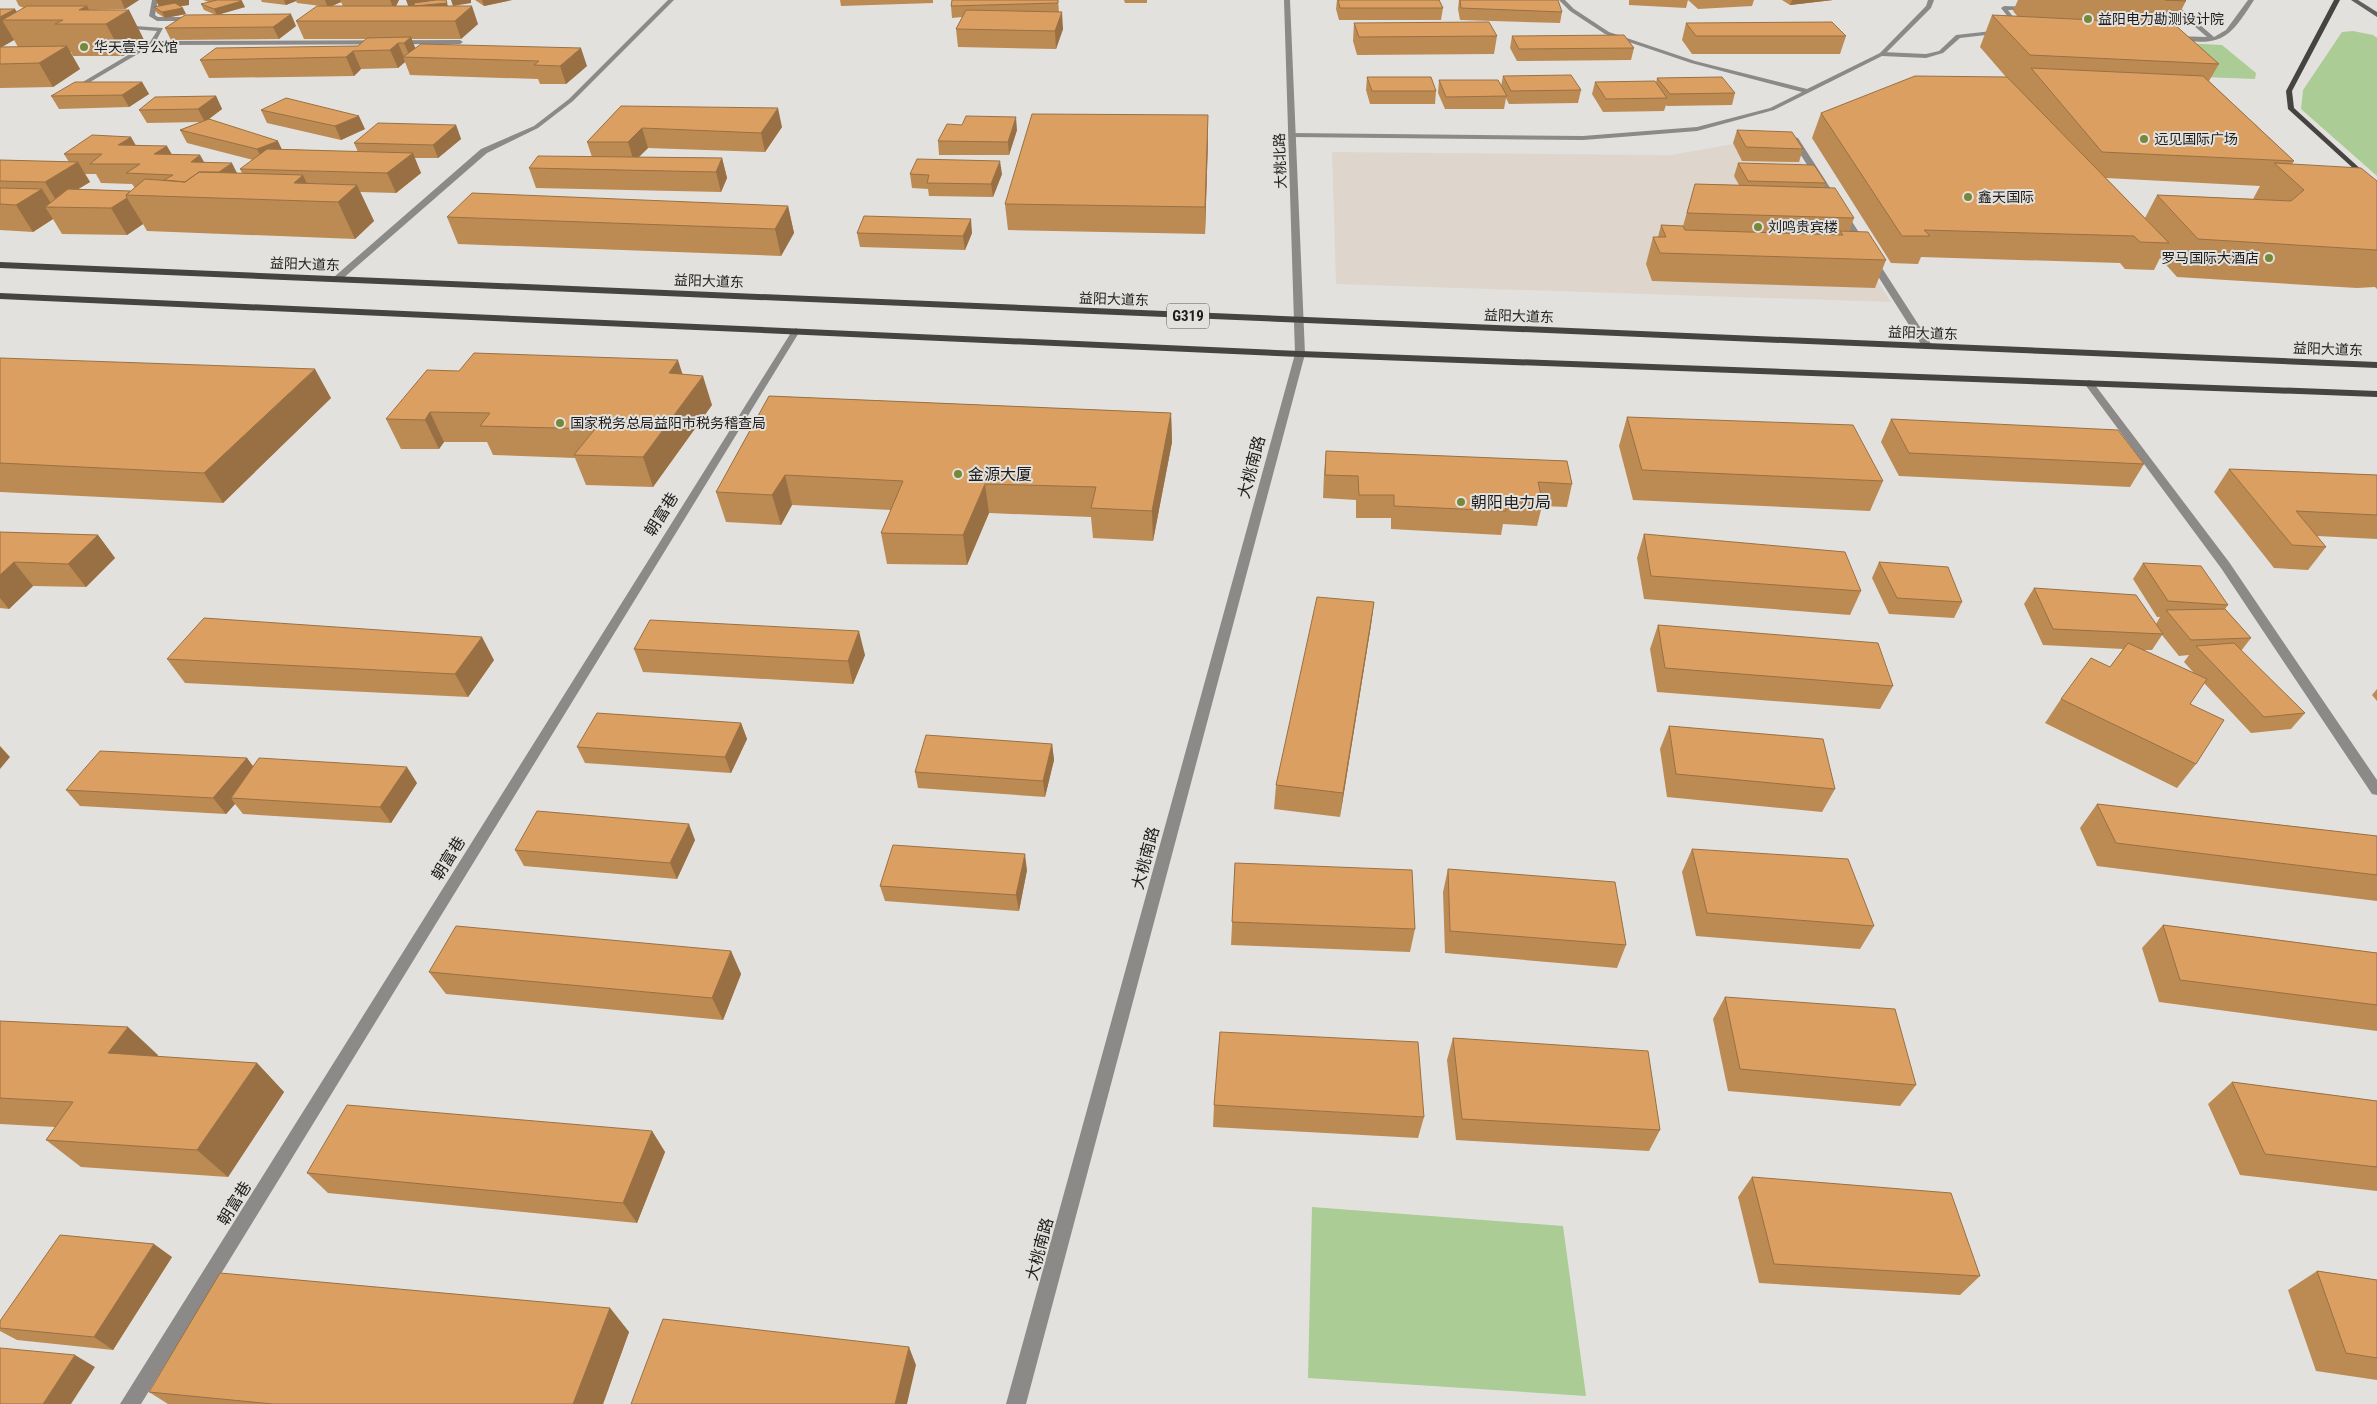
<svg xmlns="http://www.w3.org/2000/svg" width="2377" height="1404" font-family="'Roboto Condensed','Noto Sans SC',sans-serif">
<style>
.built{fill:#ded6cc}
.green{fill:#abcc94}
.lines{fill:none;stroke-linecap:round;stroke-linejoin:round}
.service{fill:#8b8a88;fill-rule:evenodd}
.minor{fill:#8b8a88;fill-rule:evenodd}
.tertiary{fill:#8b8a88;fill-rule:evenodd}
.secondary{fill:#62605e;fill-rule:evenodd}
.primary{fill:#464441;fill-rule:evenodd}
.wall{fill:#bc8a53;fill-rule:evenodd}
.shaded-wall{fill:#997044}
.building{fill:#dba061;stroke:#997044}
.poi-dot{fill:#768839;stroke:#e3e1dd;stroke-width:2}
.labels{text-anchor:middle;stroke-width:4;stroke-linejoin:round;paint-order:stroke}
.far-poi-label{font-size:14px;fill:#1e1d1c;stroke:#e3e1dd;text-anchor:start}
.far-street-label{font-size:14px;fill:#1e1d1c;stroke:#e3e1dd}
.shield{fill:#e3e1dd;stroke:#595856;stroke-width:1}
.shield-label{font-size:15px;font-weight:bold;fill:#1e1d1c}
.street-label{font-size:16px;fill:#1e1d1c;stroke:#e3e1dd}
.poi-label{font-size:16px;fill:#1e1d1c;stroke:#e3e1dd;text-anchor:start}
</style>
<rect width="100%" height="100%" fill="#e3e1dd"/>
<path class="built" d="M1784,135L1891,302L1336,284L1332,152L1671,155Z"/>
<path class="green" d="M2353,31L2373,35L2377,38V176L2301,109L2303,90L2342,32Z
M2164,42L2222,45L2256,73L2255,79L2203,77Z
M1312,1207L1563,1226L1586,1396L1308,1378Z"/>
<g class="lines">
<path class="service" d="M2026,0H2032L2039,10H2008L2023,30L2020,32L2001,8L2004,6L2032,7Z
M2164,0H2171L2214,37L2226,30L2248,0H2254C2229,39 2222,47 2173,39L2175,36L2207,37Z
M2001,30L2003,33L1960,38L1943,53L1926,58L1882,56L1879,54L1882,52L1926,54L1939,51L1956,35Z
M1791,136L1798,138L1933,347L1931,349L1923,347L1790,138Z"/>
<path class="minor" d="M152,0H158L155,15L158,17H186L189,19L186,21H157L149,16Z
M668,0H674L573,101L538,128L487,153L340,281H334V277L481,149L534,126L569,99Z
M1559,0H1565L1574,9L1609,32L1695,61L1807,89L1880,53L1926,6L1928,0H1934L1931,8L1884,55L1774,110L1697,131L1583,140L1292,137L1288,135L1292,133L1583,136L1697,127L1770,108L1802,92L1691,63L1605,34L1570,11Z
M122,25L163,28L156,41L460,40L463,42L460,44L153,45L80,88H76V86L150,42L157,31L120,28Z
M796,328L800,331L141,1404H120L792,331Z
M2089,380L2092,381L2229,562L2377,780V795L2372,794L2221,568L2084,383Z"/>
<path class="tertiary" d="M1284,0H1290L1305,354L1026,1404H1006L1295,354Z"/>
<path class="secondary" d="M2351,0H2358L2377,12V17Z"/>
<path class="primary" d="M2334,0H2340L2292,91L2294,108L2377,184V190L2288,109L2286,91Z
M0,262L2377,362V368L0,268Z
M0,293L1300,351L2377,391V397L1300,357L0,299Z"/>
</g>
<path class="wall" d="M16,0H139L125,9L89,10H129L145,42L123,56H73L71,52H70L80,69L53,87L0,88V9L17,12L24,8L19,6ZM14,40L18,47H2Z
M156,0H189V5L180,6L186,14L165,18L157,13L154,7L159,6Z
M203,0H238L245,7L217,15L296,26L279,39L171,40L165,28L216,15L204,10L201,4L209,2Z
M261,0H399L396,6H449L478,24L461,39H411L415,48L587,66L566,84H540L538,79L410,75L405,62L398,68L361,69L354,76L209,78L200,60L358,46L366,39H304L296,21L321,6L297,3L296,1L286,5L262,2ZM341,2L343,6H331Z
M475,0H512L484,6Z
M840,0H933V3L841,6Z
M1058,0L1059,12L1063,29L1056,49L958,47L956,29L962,17L952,18L951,6Z
M1124,0H1147V3H1125Z
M1337,0H1439L1443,8L1441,20H1339L1336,9Z
M1459,0H1544L1562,12L1560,23L1460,20L1458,9Z
M1629,0H1754L1752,6L1698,9L1688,0L1686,8L1629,5Z
M1782,0H1833L1790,5Z
M2018,0H2185L2186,1L2174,24L2219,64L2209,81L2294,161L2292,164L2377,181V289L2375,287L2357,288L2177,277L2160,258L2154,270L2125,269L2120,263L1921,257L1918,264L1891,263L1812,138L1821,113L2006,77L1980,47L1992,15L2018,17L2013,11ZM2106,178L2260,186L2253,199L2157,195L2145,218Z
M1354,23L1497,36L1494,54L1357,55L1353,41Z
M1686,23L1846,36L1840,54H1692L1682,40Z
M1512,36L1634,48L1631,60L1517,61L1510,48Z
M1503,76L1581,90L1578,103L1509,104L1506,98L1504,109H1445L1438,93L1439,80L1501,86Z
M1367,77L1436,91L1435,104H1370L1366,90Z
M1657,78L1735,93L1732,105L1667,106L1666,105L1664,111L1603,112L1592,94L1595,82L1656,83Z
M142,82L149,94L129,107L59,109L51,96Z
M216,96L222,109L209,119L282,149L358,152L354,143L456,125L461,139L438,158H414L421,173L396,193L360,192L374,221L355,239L147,231L143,224L127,235L62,234L53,219L33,232L0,230V160L69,162L64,154L136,145L172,155H200L204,162L237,173H242L240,169L253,160L187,143L180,130L200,122L147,123L139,110ZM85,174H96L101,183L132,184L135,188L130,191L78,189L90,182Z
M621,106L782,127L765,152L648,148L638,157L722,158L727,178L721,192L536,188L529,168L592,157L587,142Z
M261,110L365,129L341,140L267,123Z
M1017,130L1009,155H939L938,141Z
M1737,130L1803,149L1799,162L1742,161L1733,143Z
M1208,140L1205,234L1008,230L1005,204Z
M1738,163L1826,183L1824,188L1854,218L1849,232L1886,260L1875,288L1652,281L1646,264L1653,237H1658L1661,225L1683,226L1695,184L1739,185L1734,176Z
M910,174H1002L993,197L929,196L928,189L912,188Z
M788,206L794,233L781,256L458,244L447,217Z
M857,233H972L965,250L860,247Z
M0,358L331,398L223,503L0,492Z
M459,371L682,374L712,405L653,487L586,485L575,458L493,455L487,442H444L439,449H401L386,419Z
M769,396L1171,413L1172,442L1153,541L1093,538L1091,517L989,513L967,565L887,564L881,533L891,510L792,505L781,525L726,522L716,492Z
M1627,417L1883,481L1870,511L1633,500L1619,446Z
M1891,419L2144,464L2130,487L1899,476L1881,442Z
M1326,451L1572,484L1567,507L1542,506L1537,526L1503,524L1501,535L1391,529V518H1356V500L1323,498L1324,474Z
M2229,469L2377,475V539L2317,536L2326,547L2308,570L2274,568L2214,492Z
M0,532L98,535L115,558L86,587L33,586L9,609L0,608Z
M1644,534L1861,591L1850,615L1644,599L1637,558Z
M1879,562L1962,602L1954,618L1889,614L1872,578Z
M2143,563L2228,605L2225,609L2251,638L2241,651L2305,713L2291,729L2251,733L2204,683L2190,704L2196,764L2177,788L2045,723L2061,699L2110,667L2123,649L2043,645L2024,604L2034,588L2156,624L2160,617H2157L2133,579ZM2162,635L2179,656L2189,655L2184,662L2194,673L2143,650H2152Z
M1374,602L1371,625L1340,817L1274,809L1276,785Z
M1658,625L1893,686L1880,709L1657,692L1650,649Z
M634,649L865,655L853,684L643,672Z
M167,659L494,660L468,697L185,683Z
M2377,689V701L2372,695Z
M741,723L747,739L731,773L585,763L577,747Z
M1669,726L1835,789L1822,812L1667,797L1660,749Z
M1052,744L1054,760L1045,797L918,788L915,772Z
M247,758L253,767L417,783L391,823L243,814L235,804L226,814L80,806L66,790Z
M2097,804L2377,836V901L2097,866L2080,828Z
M695,840L677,879L524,866L515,850Z
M1692,849L1874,926L1860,949L1696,936L1682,872Z
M1235,863L1415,929L1410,952L1231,945Z
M1448,869L1626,945L1617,968L1445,953L1443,892Z
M1027,870L1019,911L885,901L880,886Z
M2163,925L2377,953V1031L2159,1002L2142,948Z
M731,951L741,974L723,1020L446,994L429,972Z
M1725,997L1916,1085L1900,1106L1728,1091L1713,1019Z
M0,1021L158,1055L157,1057L257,1063L284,1092L228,1177L81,1167L46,1140L55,1127L0,1124Z
M1453,1038L1660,1130L1649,1151L1456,1140L1447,1060Z
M2232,1082L2377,1101V1191L2240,1175L2208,1104Z
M1214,1105L1424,1117L1418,1138L1213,1127Z
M652,1131L665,1152L637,1223L328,1193L307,1173Z
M1752,1177L1980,1276L1960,1295L1759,1283L1738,1197Z
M172,1257L113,1350L17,1340L0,1331V1321Z
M2317,1271L2377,1280V1380L2316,1371L2288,1290Z
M610,1308L629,1332L603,1404H168L149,1392Z"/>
<path class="shaded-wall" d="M121,0H139L125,9Z
M156,0H189V5L160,9Z
M284,0H296V1L286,5Z
M325,0H340L341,2L328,8Z
M390,0H399L394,10Z
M406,0H446L449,9L409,8Z
M451,0H471V3L453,6Z
M482,0H512L484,6Z
M1792,0H1833L1790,5Z
M242,1L245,7L217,15L214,9Z
M87,6L96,24L79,10Z
M472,6L478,24L461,39L455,21Z
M183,8L186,14L165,18L162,12Z
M15,9L22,20H2L14,40L0,48V17Z
M129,10L145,42L123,56L106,24Z
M1062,12L1063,29L1056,49L1055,31Z
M291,14L296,26L279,39L273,27Z
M411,37L418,55L410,57L404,43Z
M398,43L404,57H403L405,62L398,68L390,50Z
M67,46L80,69L53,87L39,63Z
M581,48L587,66L566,84L560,66Z
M353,51L361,69L354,76L346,57Z
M142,82L149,94L129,107L122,95Z
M216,96L222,109L205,122L198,109Z
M778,108L782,127L765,152L761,133Z
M1208,115V140L1205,234V207Z
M359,116L365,129L341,140L335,126Z
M1016,117L1017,130L1009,155L1008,142Z
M456,125L461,139L438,158L433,145Z
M642,128L648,148L634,162L628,142Z
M131,137L142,156L118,145Z
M278,141L284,154L263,162L257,149Z
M167,146L178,165L154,154Z
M413,153L421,173L396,193L387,173Z
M200,155L211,175L191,162Z
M722,158L727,178L721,192L716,172Z
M1000,161L1002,174L993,197L991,184Z
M78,162L90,182L57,202L45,182Z
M232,163L242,183H204Z
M303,175L315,201L294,183Z
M357,185L374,221L355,239L338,202Z
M42,189L54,208L45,207L53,219L33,232L16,205Z
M127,198L143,224L127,235L111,208Z
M788,206L794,233L781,256L775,229Z
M971,219L972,233L965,250L963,236Z
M678,360L687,388L669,373Z
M315,369L331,398L223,503L204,473Z
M703,376L712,405L653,487L643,457Z
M430,412L444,442L439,449L425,420Z
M1171,413L1172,442L1153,541L1152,511Z
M785,475L792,505L781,525L772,495Z
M985,484L989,513L967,565L963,535Z
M98,535L115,558L86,587L68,564Z
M14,562L33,586L9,609L0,598V575Z
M1374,602L1371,625L1340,817L1343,793Z
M859,631L865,655L853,684L848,661Z
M482,637L494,660L468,697L455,674Z
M741,723L747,739L731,773L725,757Z
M1052,744L1054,760L1045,797L1043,781Z
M0,746L10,757L0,769Z
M247,758L259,774L231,798L235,804L226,814L213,798Z
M407,767L417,783L391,823L380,807Z
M689,824L695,840L677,879L670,863Z
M1025,854L1027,870L1019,911L1016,895Z
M731,951L741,974L723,1020L712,998Z
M128,1027L158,1055L140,1082L108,1053Z
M257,1063L284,1092L228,1177L197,1150Z
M652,1131L665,1152L637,1223L623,1203Z
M154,1244L172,1257L113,1350L94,1337Z
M610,1308L629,1332L603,1404H573Z
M909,1347L916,1365L907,1404H895Z
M75,1355L95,1367L71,1404H43Z"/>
<path class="building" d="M217,0H238L242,1L214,9L201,4Z
M436,0H446L447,3L414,6V3Z
M952,0H1058V3L951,6Z
M1338,0H1439L1443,8H1340Z
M1460,0H1558L1562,12L1461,8Z
M2165,0H2185L2186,1Z
M175,3L183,8L162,12L154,7Z
M27,6H87L79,10H129L106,24H55L63,20H2Z
M317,6H472L455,21H296Z
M0,9H15L0,17Z
M966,10L1062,12L1055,31L956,29Z
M291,14L273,27L165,28L185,15Z
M1992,15L2174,24L2219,64L2030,55Z
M1489,22L1497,36L1359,37L1354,23Z
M1832,22L1846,36H1696L1686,23Z
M1624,35L1634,48L1519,49L1512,36Z
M411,37L404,43H398L390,50L353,51L346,57L200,60L216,48L358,46L367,38Z
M421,44L581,48L560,66L534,65L539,61L403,57Z
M67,46L39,63L0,64V47Z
M2031,68L2203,76L2294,161L2102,152Z
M1571,75L1581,90L1511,91L1503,76Z
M1915,76L2007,77L2169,243L2140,242L2134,236L1924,230L1930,236H1902L1821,113Z
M1367,77H1431L1436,91H1372Z
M1722,77L1735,93L1670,94L1657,78Z
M1439,80H1498L1507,96L1446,97Z
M1655,81L1667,98L1606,99L1595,82Z
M75,82H142L122,95L51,96Z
M216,96L198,109L139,110L155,97Z
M286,98L359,116L335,126L261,110Z
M621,106L778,108L761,133L642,128L628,142H587Z
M1032,114L1208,115L1205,207L1005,204Z
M966,116L1016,117L1008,142L938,141L947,124L962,125Z
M209,119L278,141L257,149L180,130Z
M378,123L456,125L433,145L354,143Z
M1737,130L1792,132L1803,149L1746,147Z
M92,135L131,137L118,145L167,146L154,154L200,155L191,162L232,163L219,172H199L185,182L164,180L173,175L126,173L140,164H90L102,154H64Z
M267,149L413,153L387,173L240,169Z
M538,156L722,158L716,172L529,168Z
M917,159L1000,161L991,184L927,183L929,175L910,174Z
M0,160L78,162L45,182L0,181Z
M1738,163L1814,165L1826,183L1748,181Z
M2274,163L2361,168L2377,181V250L2198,239L2157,195L2291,201L2304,190Z
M199,172L303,175L294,183L357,185L338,202L126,195L145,179L185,182Z
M1695,184L1835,188L1854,218L1687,213Z
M0,188L42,189L16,205L0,204Z
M68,189L130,191L126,195L127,198L111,208L45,207Z
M472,193L788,206L775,229L447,217Z
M864,216L971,219L963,236L857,233Z
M1661,225L1683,226L1685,230L1843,235L1840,231L1868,232L1886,260L1660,253L1653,237H1666Z
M474,353L678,360L669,373L703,376L643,457L574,455L595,429L480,426L490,413L430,412L425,420L386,419L427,370L459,371Z
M0,358L315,369L204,473L0,463Z
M769,396L1171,413L1152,511L1091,508L1096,487L985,484L963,535L881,533L903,481L785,475L772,495L716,492Z
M1627,417L1853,425L1883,481L1642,470Z
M1891,419L2118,430L2144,464L1909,453Z
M1326,451L1567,461L1572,484L1538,482L1543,503L1504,501L1506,511L1394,506V495H1359L1358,476L1325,475Z
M2229,469L2377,475V515L2296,511L2326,547L2292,545Z
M0,532L98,535L68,564L14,562L0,575Z
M1644,534L1845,552L1861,591L1651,576Z
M1879,562L1948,567L1962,602L1897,598Z
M2143,563L2201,566L2228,605L2168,601Z
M2034,588L2136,595L2163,634L2053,629Z
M1317,597L1374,602L1343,793L1276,785Z
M2225,609L2251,638L2191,640L2166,610Z
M204,618L482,637L455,674L167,659Z
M650,620L859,631L848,661L634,649Z
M1658,625L1878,643L1893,686L1665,668Z
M2128,643L2207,679L2190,704L2224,720L2196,764L2061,699L2091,658L2110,667Z
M2234,643L2305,713L2264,717L2196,646Z
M597,713L741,723L725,757L577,747Z
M1669,726L1823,739L1835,789L1676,774Z
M926,735L1052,744L1043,781L915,772Z
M100,751L247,758L213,798L66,790Z
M259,758L407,767L380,807L231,798Z
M2097,804L2377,836V875L2116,843Z
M537,811L689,824L670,863L515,850Z
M893,845L1025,854L1016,895L880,886Z
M1692,849L1848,859L1874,926L1707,913Z
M1235,863L1412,870L1415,929L1232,922Z
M1448,869L1615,882L1626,945L1450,931Z
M2163,925L2377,953V1005L2180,980Z
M456,926L731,951L712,998L429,972Z
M1725,997L1895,1009L1916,1085L1740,1069Z
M0,1021L128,1027L108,1053L257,1063L197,1150L46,1140L73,1102L0,1098Z
M1220,1032L1418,1042L1424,1117L1214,1105Z
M1453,1038L1648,1051L1660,1130L1462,1119Z
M2232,1082L2377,1101V1167L2265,1154Z
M347,1105L652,1131L623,1203L307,1173Z
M1752,1177L1951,1193L1980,1276L1774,1264Z
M60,1235L154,1244L94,1337L0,1328V1321Z
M2317,1271L2377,1280V1358L2346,1353Z
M220,1273L610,1308L573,1404H273L149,1392Z
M663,1319L909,1347L895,1404H631Z
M0,1348L75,1355L43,1404H0Z"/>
<g class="poi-dot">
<circle cx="2088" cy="19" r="5"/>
<circle cx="84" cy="47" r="5"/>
<circle cx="2144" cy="139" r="5"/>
<circle cx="1968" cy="197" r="5"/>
<circle cx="1758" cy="227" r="5"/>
<circle cx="2269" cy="258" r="5"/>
<circle cx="560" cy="423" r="5"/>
<circle cx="958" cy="474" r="5"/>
<circle cx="1461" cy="502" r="5"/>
</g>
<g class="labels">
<g class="far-poi-label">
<text x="2098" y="24">益阳电力勘测设计院</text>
<text x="94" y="52">华天壹号公馆</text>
<text x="2154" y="144">远见国际广场</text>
<text x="1978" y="202">鑫天国际</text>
<text x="1768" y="232">刘鸣贵宾楼</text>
<text x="2259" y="263" text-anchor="end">罗马国际大酒店</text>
<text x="570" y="428">国家税务总局益阳市税务稽查局</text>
</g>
<g class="far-street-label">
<text transform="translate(1280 161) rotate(-92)" y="5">大桃北路</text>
<text transform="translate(305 264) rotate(2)" y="5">益阳大道东</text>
<text transform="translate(709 281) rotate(2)" y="5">益阳大道东</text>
<text transform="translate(1114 299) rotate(2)" y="5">益阳大道东</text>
<text transform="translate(1519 316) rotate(2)" y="5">益阳大道东</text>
<text transform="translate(1923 333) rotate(2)" y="5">益阳大道东</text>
<text transform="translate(2328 349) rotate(2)" y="5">益阳大道东</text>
</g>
<rect class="shield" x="1167" y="303.5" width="42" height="25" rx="4"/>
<g class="shield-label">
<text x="1188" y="321">G319</text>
</g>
<g class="street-label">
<text transform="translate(1251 467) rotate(-75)" y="6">大桃南路</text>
<text transform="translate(661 514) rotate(-58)" y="6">朝富巷</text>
<text transform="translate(448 858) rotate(-58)" y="6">朝富巷</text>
<text transform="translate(1145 858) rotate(-75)" y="6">大桃南路</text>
<text transform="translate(234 1203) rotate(-58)" y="6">朝富巷</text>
<text transform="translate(1039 1249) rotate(-75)" y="6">大桃南路</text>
</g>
<g class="poi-label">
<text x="968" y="480">金源大厦</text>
<text x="1471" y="508">朝阳电力局</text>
</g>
</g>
</svg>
